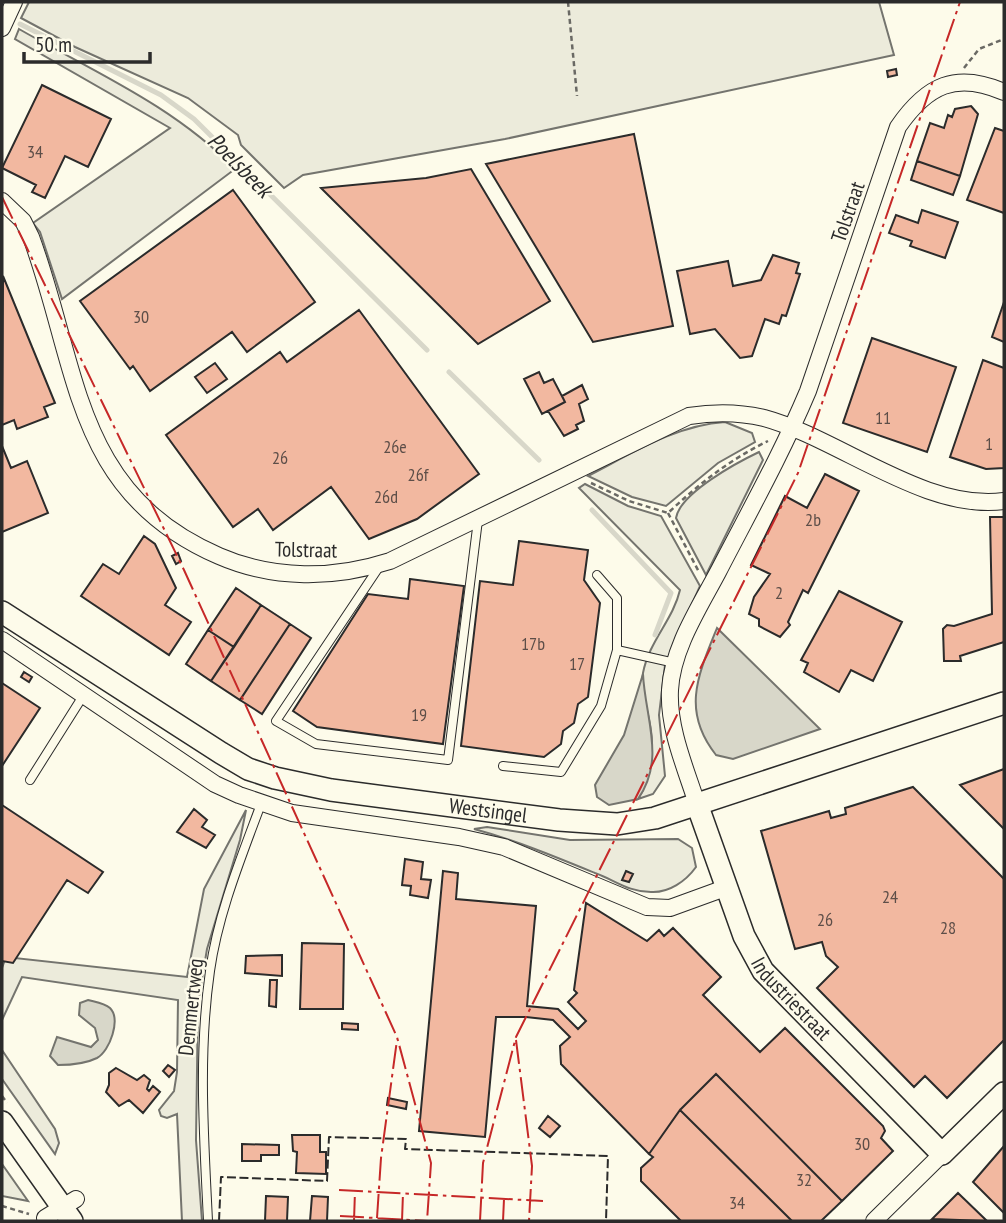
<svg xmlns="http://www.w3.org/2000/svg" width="1006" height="1223" font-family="'PT Sans Narrow',sans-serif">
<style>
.green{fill:#ecebdb;stroke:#74746e;stroke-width:2}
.water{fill:#d8d7c9;stroke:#74746e;stroke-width:2}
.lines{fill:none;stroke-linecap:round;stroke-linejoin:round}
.stream{stroke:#d8d7c9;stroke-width:5}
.building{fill:#f2b8a0;stroke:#2b2b2b;stroke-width:2}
.lane-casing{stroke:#2b2b2b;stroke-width:10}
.street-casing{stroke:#2b2b2b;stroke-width:18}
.secondary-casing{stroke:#2b2b2b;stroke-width:24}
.path{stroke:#6a6964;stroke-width:2.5;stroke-dasharray:5 3.5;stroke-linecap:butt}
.lane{stroke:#fdfbea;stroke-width:8}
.street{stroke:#fdfbea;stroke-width:16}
.secondary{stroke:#fdfbea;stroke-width:21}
.fence{stroke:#2b2b2b;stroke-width:2;stroke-dasharray:9 3.5;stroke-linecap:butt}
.power{stroke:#c62828;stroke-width:2;stroke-dasharray:24 5 3.5 5;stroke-linecap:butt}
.labels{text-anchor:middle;stroke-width:5;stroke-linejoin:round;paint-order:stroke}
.number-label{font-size:18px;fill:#5d4e48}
.street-label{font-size:21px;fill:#2b2b2b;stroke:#fdfbea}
.water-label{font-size:23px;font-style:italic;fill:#2b2b2b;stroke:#fdfbea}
</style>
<rect width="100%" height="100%" fill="#fdfbea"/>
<path class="green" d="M29,2H879L894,55L505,139L303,175L284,188L241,145L238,135L188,98L75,47L21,18Z
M19,29C94,72 174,106 235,169L62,299L40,232L33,223L170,128L15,39Z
M725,422L752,433L755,442L718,463L666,506L632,497L588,476C631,454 676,425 725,422Z
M759,452L763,460L706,575L676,518C680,493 738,462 759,452Z
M585,484L628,506L661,516L700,586L665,665L659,715L665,776L653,794L638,799C649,783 654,750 651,731C649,712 640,693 643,673C649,641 673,620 680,590L579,488Z
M246,810L240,840L207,949L198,1003L196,1140L202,1221H182L177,1114L167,1118L161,1116L159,1110L174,1091L177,1072L178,1000L22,977L2,1020V968L6,957L187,977L204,889Z
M487,827L570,840L678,839L692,848L696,867C686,881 669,893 651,892C628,892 615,880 595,873C556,857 515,840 474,829Z
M2,1050L55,1129L59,1143L55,1154L2,1079Z
M2,1164L28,1201L2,1196Z"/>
<path class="water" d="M717,628L820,729L733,759L716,755C681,711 698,675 717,628Z
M643,674C645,718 666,759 638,799L609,805L597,797L595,785L624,735Z
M88,1000C95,1002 104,1003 110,1008C121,1019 110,1051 97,1058C85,1064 71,1065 58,1065L50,1056L57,1037L91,1047L98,1040L95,1028L79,1015L80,1003Z"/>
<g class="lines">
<path class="stream" d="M20,24L161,95L194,119L427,350
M449,372L539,460
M592,510L671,593L655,635"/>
</g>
<path class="building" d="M896,69L897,75L888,77L887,71Z
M42,85L111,119L88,167L65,156L45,198L32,192L36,185L2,168Z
M971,106L978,114L960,176L917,161L930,123L944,128L948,115L952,117L955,109Z
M995,128L1004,131V213L967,200Z
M634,134L673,326L593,342L486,164Z
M917,161L960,176L953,195L911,180Z
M471,169L550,301L478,344L321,188L426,178Z
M233,190L315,302L247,352L232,332L150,391L133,366L130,369L80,301Z
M922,210L958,222L945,258L910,246L912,241L889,233L896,215L918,223Z
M773,255L799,263L796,273L800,274L786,316L782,315L779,324L765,319L752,356L740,358L715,329L690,334L677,271L728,261L733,286L761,280Z
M3,276L55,403L44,407L48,417L17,429L14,420L2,425Z
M1004,302V342L992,337Z
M359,310L479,474L417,519L369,539L331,487L273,530L258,509L233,527L166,435L280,352L287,362Z
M872,338L956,367L927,452L843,423Z
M983,360L1004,368V468L986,469L950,457Z
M215,363L227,379L207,393L195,377Z
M539,372L544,383L553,379L565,402L542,414L524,379Z
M582,385L588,399L579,404L584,421L576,425L578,429L564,436L548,411L565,402L562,396Z
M2,446L11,468L27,461L48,513L2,532Z
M825,474L859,491L808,593L803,590L788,622L790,625L780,637L759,626V619L749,614L754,597L770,574L751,565L785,496L807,508Z
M990,517H1004V642L960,656L961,661H944L943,629L947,625L954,626L992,614Z
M144,536L155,544L176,588L165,605L191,622L169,655L81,596L103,564L119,574Z
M519,541L588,550L584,580L600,603L588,697L578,704L574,723L563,731L561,744L544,757L461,746L480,581L513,585Z
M178,553L181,561L176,564L172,556Z
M410,579L464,586L443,744L317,727L293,711L368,594L408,599Z
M236,588L261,605L234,647L208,630Z
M839,591L902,622L873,681L851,670L839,692L804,672L808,663L801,660Z
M261,605L290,624L240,700L211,681Z
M290,624L311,638L262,714L240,700Z
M208,630L234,647L211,681L186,664Z
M24,672L32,677L29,682L21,677Z
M2,683L40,708L2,766Z
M1004,769V829L960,785Z
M913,787L1004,879V1040L947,1098L925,1076L914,1087L817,988L838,967L826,956L822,942L795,949L761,831L829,811L831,818L846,814L845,808Z
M2,805L103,872L88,893L67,880L13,963L2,961Z
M194,809L207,820L202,827L215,835L206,848L177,832Z
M405,859L423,862L421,879L431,880L428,898L410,895L411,886L402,885Z
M443,871L458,873L456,899L536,906L527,1006L558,1009L578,1029L586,1021L568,1002L577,993L574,990L586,903L647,941L659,930L664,936L673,928L721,977L703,995L760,1052L785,1028L883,1126L885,1131L881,1138L893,1151L842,1201L716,1074L680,1110L649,1154L561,1064L560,1046L570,1037L553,1020L526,1017H496L485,1137L419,1131Z
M626,871L633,874L629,882L622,880Z
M302,943L344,944L343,1009H300Z
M282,955V976L245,973L246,956Z
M270,980H277L276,1007L269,1006Z
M342,1023L358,1024V1030L342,1029Z
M168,1065L175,1070L169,1077L163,1071Z
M116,1068L137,1080L144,1075L150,1080L147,1089L149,1091L153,1086L160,1092L143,1113L129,1100L119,1106L106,1092L109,1085V1073Z
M716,1074L842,1201L821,1221H792L680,1110Z
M388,1098L407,1102L406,1109L387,1105Z
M680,1110L792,1221H681L641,1181V1168L653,1157L649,1154Z
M548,1116L560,1126L550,1137L539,1128Z
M292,1135H320V1152H326V1174L296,1173L297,1152L293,1151Z
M242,1144L279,1145V1155H261V1161H242Z
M1004,1146V1213L973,1182Z
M958,1193L987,1221L932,1219Z
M266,1196L288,1197L287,1221H265Z
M312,1196L328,1197L327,1221H310Z"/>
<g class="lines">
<g class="lane-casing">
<path id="lane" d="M379,567L276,721L316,744L448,760L478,520
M617,650L675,663
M503,766L561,772L601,706L617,650V598L597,575
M30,780L83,696
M208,1221C204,1138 198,1054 210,971C218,914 241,858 261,804"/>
</g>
<g class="street-casing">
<path id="street" d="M2,28L14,2
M2,201L23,221L31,237C79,367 73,493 219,556C274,580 334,579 390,561L689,416C714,412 739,412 764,418C838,438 926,512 1004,501
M2,640L215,784L239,795L292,813L459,837L504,847L647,907L670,908L725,888
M697,804C686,769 668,729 670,690C672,649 699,608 718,572C749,512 782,453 808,391L898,127C927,85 956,71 1004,92
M45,1218L76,1199
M874,1221L942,1154"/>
</g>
<g class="secondary-casing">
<g id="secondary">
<path id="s1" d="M2,612L221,753L248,769L275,778L331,790L559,820L617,824L655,818L1004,703"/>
<path id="s2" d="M697,804L744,936L763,971L942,1154L1004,1093"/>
<path d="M2,1122L72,1221"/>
</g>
</g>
<path class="path" d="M568,2L577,96
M964,68L979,49L1004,39
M591,483L629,501L668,513C699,484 729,460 768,441
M668,513L699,572
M2,1096L7,1103
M2,1206L29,1214"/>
<use href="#lane" class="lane"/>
<use href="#street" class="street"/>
<use href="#secondary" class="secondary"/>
<path class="fence" d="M219,1221L221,1177L327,1181L329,1137L406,1139L405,1149L608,1156L606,1221"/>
<path class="power" d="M2,197L184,570L397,1037L431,1163L427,1221
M516,1040L532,1166L529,1221
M339,1190L543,1201
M340,1216L428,1221
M377,1218L381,1158L397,1040
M354,1221L355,1191
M402,1221L403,1193
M480,1221L483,1163L516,1037L798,473L960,2
M503,1221L504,1199"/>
</g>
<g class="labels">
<g class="number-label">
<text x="35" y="158">34</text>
<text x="141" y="323">30</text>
<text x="883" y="424">11</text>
<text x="989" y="450">1</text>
<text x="395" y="453">26e</text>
<text x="280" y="464">26</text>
<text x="418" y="481">26f</text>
<text x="386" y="503">26d</text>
<text x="813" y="526">2b</text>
<text x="779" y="599">2</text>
<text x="533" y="650">17b</text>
<text x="577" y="670">17</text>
<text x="419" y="721">19</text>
<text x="890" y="903">24</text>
<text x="825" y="926">26</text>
<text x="948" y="934">28</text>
<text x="862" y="1150">30</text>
<text x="804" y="1186">32</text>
<text x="737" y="1209">34</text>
</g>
<g class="street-label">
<text transform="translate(848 212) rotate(-71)" y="7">Tolstraat</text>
<text transform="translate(306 550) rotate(1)" y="7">Tolstraat</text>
<text dy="7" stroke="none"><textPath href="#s1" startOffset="536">Westsingel</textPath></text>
<text dy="7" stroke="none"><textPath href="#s2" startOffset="219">Industriestraat</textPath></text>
<text transform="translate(191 1007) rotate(-84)" y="7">Demmertweg</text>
</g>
<g class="water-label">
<text transform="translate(240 165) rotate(45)" y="8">Poelsbeek</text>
</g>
</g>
<rect width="1006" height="1223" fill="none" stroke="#2b2b2b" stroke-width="7"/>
<path d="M24 52v10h126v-10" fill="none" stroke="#2b2b2b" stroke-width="3.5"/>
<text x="35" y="52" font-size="21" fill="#2b2b2b" stroke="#fdfbea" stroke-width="5" paint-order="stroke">50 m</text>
</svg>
